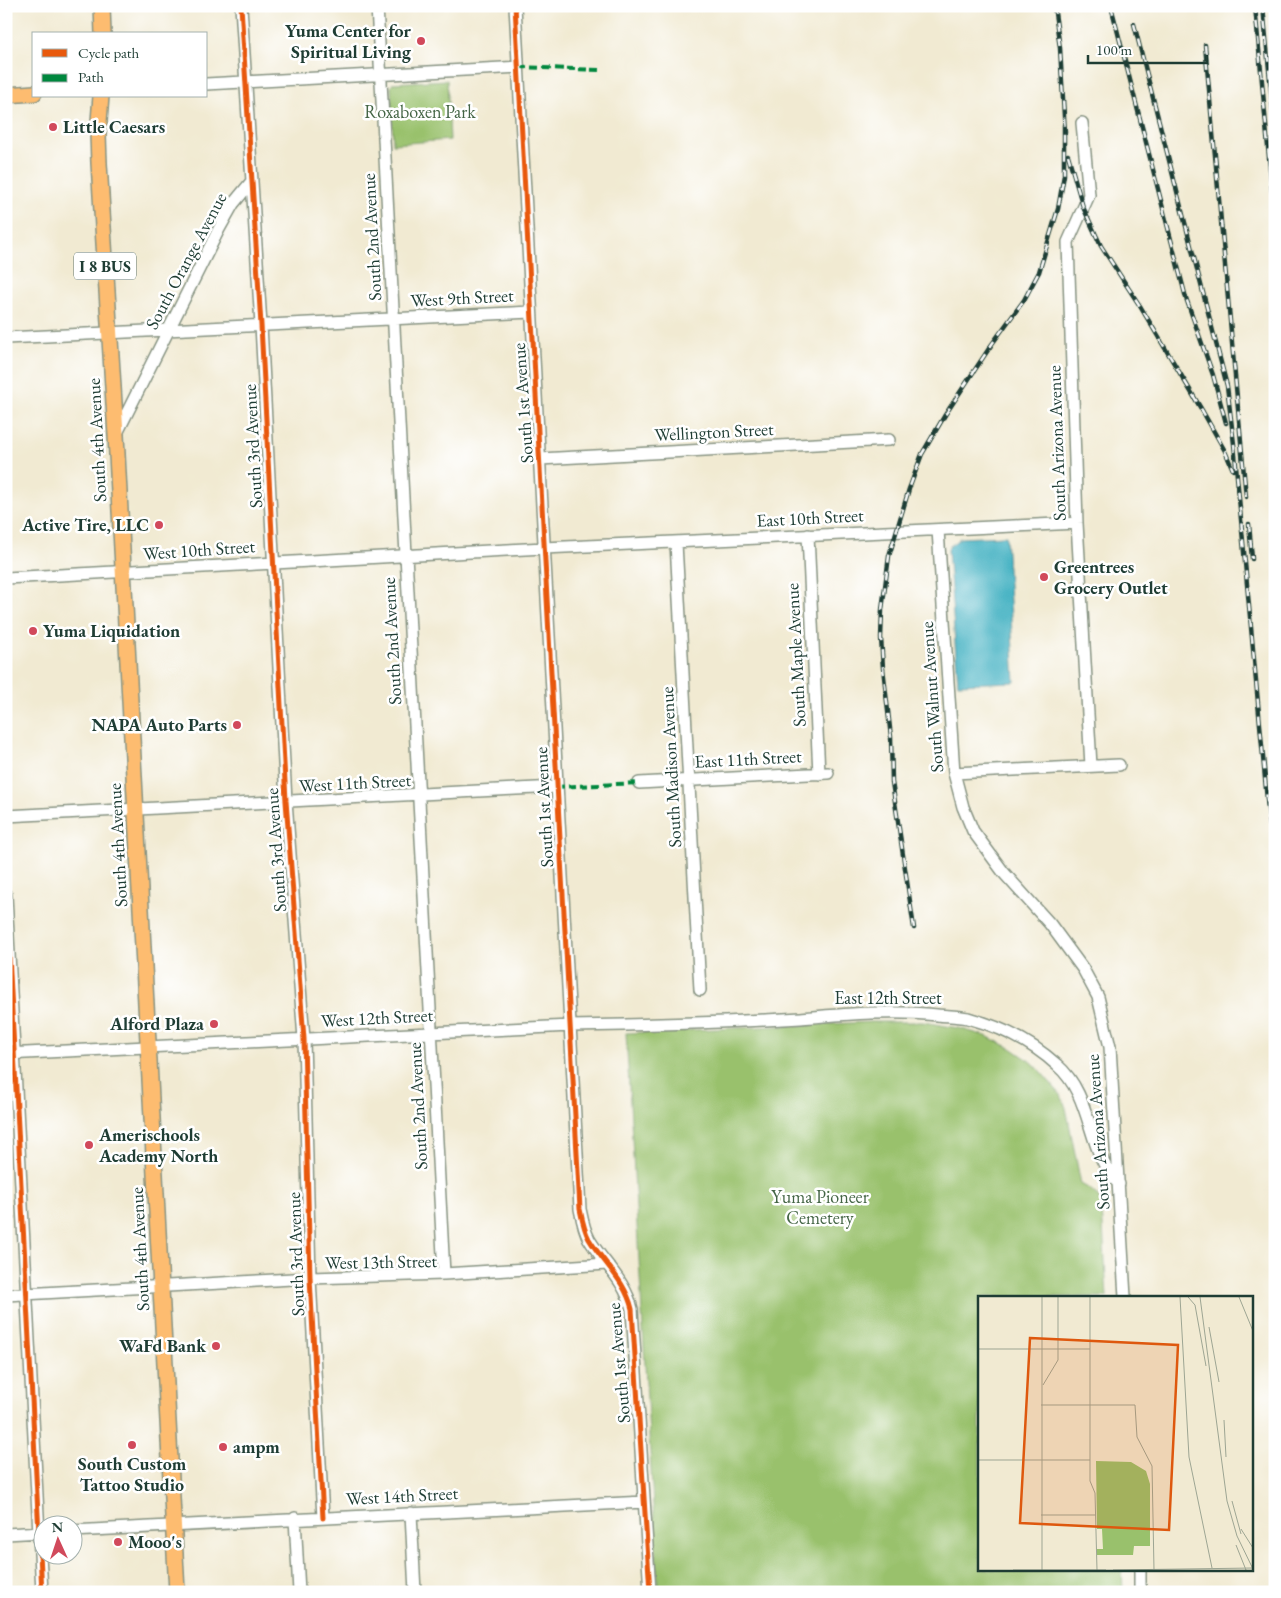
<svg xmlns="http://www.w3.org/2000/svg" width="1281" height="1598" font-family="'EB Garamond',serif">
<style>
.green{fill:#99c16c;stroke:#5c7f50}
.water{fill:#48b4c4;stroke:#34787c}
.lines{fill:none;stroke-linecap:round;stroke-linejoin:round}
.minor-casing{stroke:#889483;stroke-width:14}
.major-casing{stroke:#889483;stroke-width:18}
.minor{stroke:#fff;stroke-width:11}
.major{stroke:#fdbc70;stroke-width:15}
.rail-casing{stroke:#1f3d34;stroke-width:4.5}
.rail{stroke:#fff;stroke-width:2.5;stroke-dasharray:8;stroke-linecap:butt}
.quiet{stroke:#00873e;stroke-width:4;stroke-dasharray:8 4;stroke-linecap:butt}
.cycleway-casing{stroke:#fff;stroke-width:8}
.cycleway{stroke:#e8590c;stroke-width:5}
.poi-dot{fill:#d1495b;stroke:#fff;stroke-width:2}
.labels{text-anchor:middle;stroke-width:5;stroke-linejoin:round;paint-order:stroke}
.shield{fill:#fff;stroke:#627771;stroke-width:1}
.shield-label{font-size:16px;font-weight:bold;fill:#1f3d34}
.poi-label{font-size:18px;font-weight:bold;fill:#1f3d34;stroke:#fff;text-anchor:start}
.park-label{font-size:18px;fill:#446545;stroke:#fff}
.street-label{font-size:18px;fill:#1f3d34;stroke:#fff}
.inset-road{fill:none;stroke:#9da593;stroke-width:1}
.view{fill:#de580e;fill-opacity:0.15;stroke:#de580e;stroke-width:2.5}
.inset-edge{fill:none;stroke:#1f3d34;stroke-width:2.5}
</style>
<rect width="100%" height="100%" fill="#fff"/>
<filter id="ink" filterUnits="userSpaceOnUse"><feTurbulence type="fractalNoise" baseFrequency=".02" numOctaves="2"/><feDisplacementMap in="SourceGraphic" scale="10" xChannelSelector="R" yChannelSelector="G"/><feConvolveMatrix kernelMatrix="1 2 1 2 8 2 1 2 1" color-interpolation-filters="sRGB"/></filter>
<filter id="wash" filterUnits="userSpaceOnUse"><feTurbulence type="fractalNoise" baseFrequency=".0096" numOctaves="4" result="noise"/><feDisplacementMap in="SourceGraphic" scale="20" xChannelSelector="R" yChannelSelector="G"/><feGaussianBlur stdDeviation="1.12" result="paint"/><feColorMatrix in="noise" values="0 0 0 0 0 0 0 0 0 0 0 0 0 0 0 0 0 1.4 0 .05"/><feComposite in="paint" operator="in"/></filter>
<g filter="url(#wash)">
<rect width="100%" height="100%" fill="#f1ead2"/>
<path class="green" d="M447,80L450,140L393,144L391,87L393,83Z
M872,1022H923L958,1028L986,1036L1011,1048L1033,1063L1061,1095L1066,1108L1081,1184C1092,1190 1099,1194 1102,1207L1107,1297H980V1569H1122L1123,1592H658L626,1033Z"/>
<path class="water" d="M1006,536L1015,682L958,684L948,548L960,538Z"/>
</g>
<g filter="url(#ink)">
<g class="lines">
<g class="minor-casing">
<path id="minor" d="M241,6L261,325L286,801L304,1039L310,1278L323,1518
M377,6L444,1274
M515,6L580,1209C582,1219 584,1230 589,1239C604,1264 625,1280 632,1309L650,1592
M206,84L519,67
M1082,123L1089,195L1068,242L1077,523L1091,766
M6,338L530,312
M116,435L219,229L233,204L252,181
M540,459L889,440
M938,530L954,773L963,807L973,831L1004,873L1050,924L1083,969L1098,997L1110,1047L1125,1297
M808,535L819,774
M676,543L700,990
M6,578L544,548L1077,523
M954,773L1119,765
M639,783L828,773
M6,816L556,787
M6,895L42,1592
M6,1054L570,1026C647,1025 725,1023 801,1018C848,1014 891,1010 937,1015C947,1016 958,1016 968,1018C1001,1027 1032,1042 1057,1065C1094,1097 1086,1152 1119,1184
M6,1295L310,1278L444,1274L607,1264
M411,1513L415,1592
M295,1518L299,1592
M72,1531L644,1502
M6,1534L42,1532
M1140,1569V1592"/>
</g>
<g class="major-casing">
<path id="major" d="M102,6L103,34
M6,95L34,93
M101,96L98,134L99,163L116,435L177,1592"/>
</g>
<use href="#minor" class="minor"/>
<use href="#major" class="major"/>
<g class="rail-casing">
<path id="rail" d="M1054,6L1060,48L1065,133
M1111,6L1186,298L1213,375L1226,423
M1255,6L1275,223
M1263,6L1275,133
M1134,24L1227,386L1234,444L1267,800L1275,866
M1205,45L1246,497
M1068,155L1083,207L1101,246L1140,306L1203,412L1225,451L1233,470
M1249,524L1252,559
M914,928L892,782L891,737L883,668L881,638L882,610L889,556L909,489L922,454L945,415L992,344L1024,300L1039,272L1058,209L1064,175V125"/>
</g>
<use href="#rail" class="rail"/>
<path class="quiet" d="M519,67L600,70
M556,787L639,783"/>
<g class="cycleway-casing">
<path id="cycleway" d="M241,6L261,325L286,801L304,1039L310,1278L323,1518
M515,6L580,1209C582,1219 584,1230 589,1239C604,1264 625,1280 632,1309L650,1592
M6,895L42,1592"/>
</g>
<use href="#cycleway" class="cycleway"/>
</g>
</g>
<g class="poi-dot">
<circle cx="421" cy="41" r="5"/>
<circle cx="53" cy="127" r="5"/>
<circle cx="159" cy="525" r="5"/>
<circle cx="1044" cy="577" r="5"/>
<circle cx="33" cy="631" r="5"/>
<circle cx="237" cy="725" r="5"/>
<circle cx="214" cy="1024" r="5"/>
<circle cx="89" cy="1145" r="5"/>
<circle cx="216" cy="1346" r="5"/>
<circle cx="132" cy="1445" r="5"/>
<circle cx="223" cy="1447" r="5"/>
<circle cx="118" cy="1542" r="5"/>
</g>
<g class="labels">
<rect class="shield" x="74" y="252.5" width="62" height="27" rx="4"/>
<g class="shield-label">
<text x="105" y="272">I 8 BUS</text>
</g>
<g class="poi-label">
<text x="411" y="37" text-anchor="end">Yuma Center for<tspan x="411" dy="21">Spiritual Living</tspan></text>
<text x="63" y="133">Little Caesars</text>
<text x="149" y="531" text-anchor="end">Active Tire, LLC</text>
<text x="1054" y="573">Greentrees<tspan x="1054" dy="21">Grocery Outlet</tspan></text>
<text x="43" y="637">Yuma Liquidation</text>
<text x="227" y="731" text-anchor="end">NAPA Auto Parts</text>
<text x="204" y="1030" text-anchor="end">Alford Plaza</text>
<text x="99" y="1141">Amerischools<tspan x="99" dy="21">Academy North</tspan></text>
<text x="206" y="1352" text-anchor="end">WaFd Bank</text>
<text x="233" y="1453">ampm</text>
<text x="132" y="1470" text-anchor="middle">South Custom<tspan x="132" dy="21">Tattoo Studio</tspan></text>
<text x="128" y="1548">Mooo's</text>
</g>
<g class="park-label">
<text x="420" y="118">Roxaboxen Park</text>
<text x="820" y="1203">Yuma Pioneer<tspan x="820" dy="21">Cemetery</tspan></text>
</g>
<g class="street-label">
<text transform="translate(372 237) rotate(-93)" y="6">South 2nd Avenue</text>
<text transform="translate(186 261) rotate(-62)" y="6">South Orange Avenue</text>
<text transform="translate(462 298) rotate(-3)" y="6">West 9th Street</text>
<text transform="translate(523 403) rotate(-94)" y="6">South 1st Avenue</text>
<text transform="translate(714 432) rotate(-3)" y="6">Wellington Street</text>
<text transform="translate(97 440) rotate(-93)" y="6">South 4th Avenue</text>
<text transform="translate(1057 443) rotate(-92)" y="6">South Arizona Avenue</text>
<text transform="translate(253 446) rotate(-93)" y="6">South 3rd Avenue</text>
<text transform="translate(810 518) rotate(-3)" y="6">East 10th Street</text>
<text transform="translate(199 550) rotate(-4)" y="6">West 10th Street</text>
<text transform="translate(392 641) rotate(-93)" y="6">South 2nd Avenue</text>
<text transform="translate(796 655) rotate(-93)" y="6">South Maple Avenue</text>
<text transform="translate(932 697) rotate(-94)" y="6">South Walnut Avenue</text>
<text transform="translate(748 759) rotate(-3)" y="6">East 11th Street</text>
<text transform="translate(671 767) rotate(-93)" y="6">South Madison Avenue</text>
<text transform="translate(355 783) rotate(-3)" y="6">West 11th Street</text>
<text transform="translate(544 807) rotate(-93)" y="6">South 1st Avenue</text>
<text transform="translate(118 845) rotate(-93)" y="6">South 4th Avenue</text>
<text transform="translate(276 850) rotate(-94)" y="6">South 3rd Avenue</text>
<text x="888" y="1004">East 12th Street</text>
<text transform="translate(377 1018) rotate(-3)" y="6">West 12th Street</text>
<text transform="translate(418 1106) rotate(-93)" y="6">South 2nd Avenue</text>
<text transform="translate(1098 1132) rotate(-94)" y="6">South Arizona Avenue</text>
<text transform="translate(140 1249) rotate(-93)" y="6">South 4th Avenue</text>
<text transform="translate(296 1254) rotate(-92)" y="6">South 3rd Avenue</text>
<text transform="translate(381 1262) rotate(-1)" y="6">West 13th Street</text>
<text transform="translate(619 1363) rotate(-95)" y="6">South 1st Avenue</text>
<text transform="translate(402 1496) rotate(-3)" y="6">West 14th Street</text>
</g>
</g>
<g transform="translate(978 1296)">
<rect width="275" height="275" fill="#f1ead2"/>
<path d="M118,165L153,166L168,175L172,188V250H156L155,259H119V253H125L124,233H119Z" fill="#99c16c"/>
<path class="inset-road" d="M64,1V274M112,1V185L117,197L119,274M202,1L211,161L234,272M210,1L217,9L228,70M222,1L249,205L259,240L275,273M261,1L275,35M231,31L241,86M0,53H63M63,53H112M65,89L80,64V1M63,109H157L159,141L174,170L176,274M246,124L248,161M0,164H112M254,205L263,238M63,219H118M263,233L275,252M258,249L268,274M35,274H128M135,274L275,272"/>
<path class="view" d="M52,42L200,49L191,234L42,227Z"/>
<rect width="275" height="275" class="inset-edge"/>
</g>
<rect width="1281" height="1598" fill="none" stroke="#fff" stroke-width="25"/>
<rect x="32" y="32" width="175" height="65" fill="#ffffff" stroke="#a5b1ae"/>
<rect x="42" y="49" width="25" height="8" fill="#e8590c" stroke="#a5b1ae"/>
<text x="78" y="58" font-size="15" fill="#1f3d34">Cycle path</text>
<rect x="42" y="74" width="25" height="8" fill="#00873e" stroke="#a5b1ae"/>
<text x="78" y="82" font-size="15" fill="#1f3d34">Path</text>
<g transform="translate(58 1540) rotate(357)"><circle r="24" fill="#ffffff" stroke="#a5b1ae"/>
<path d="M0-4L9 19L0 12L-9 19Z" fill="#d1495b"/>
<text y="-8" font-size="14" font-weight="bold" text-anchor="middle" fill="#1f3d34">N</text>
</g>
<path d="M1088 55v8h119v-8" fill="none" stroke="#1f3d34" stroke-width="2.5"/>
<text x="1096" y="55" font-size="15" fill="#1f3d34" stroke="#ffffff" stroke-width="4" paint-order="stroke">100 m</text>
</svg>
